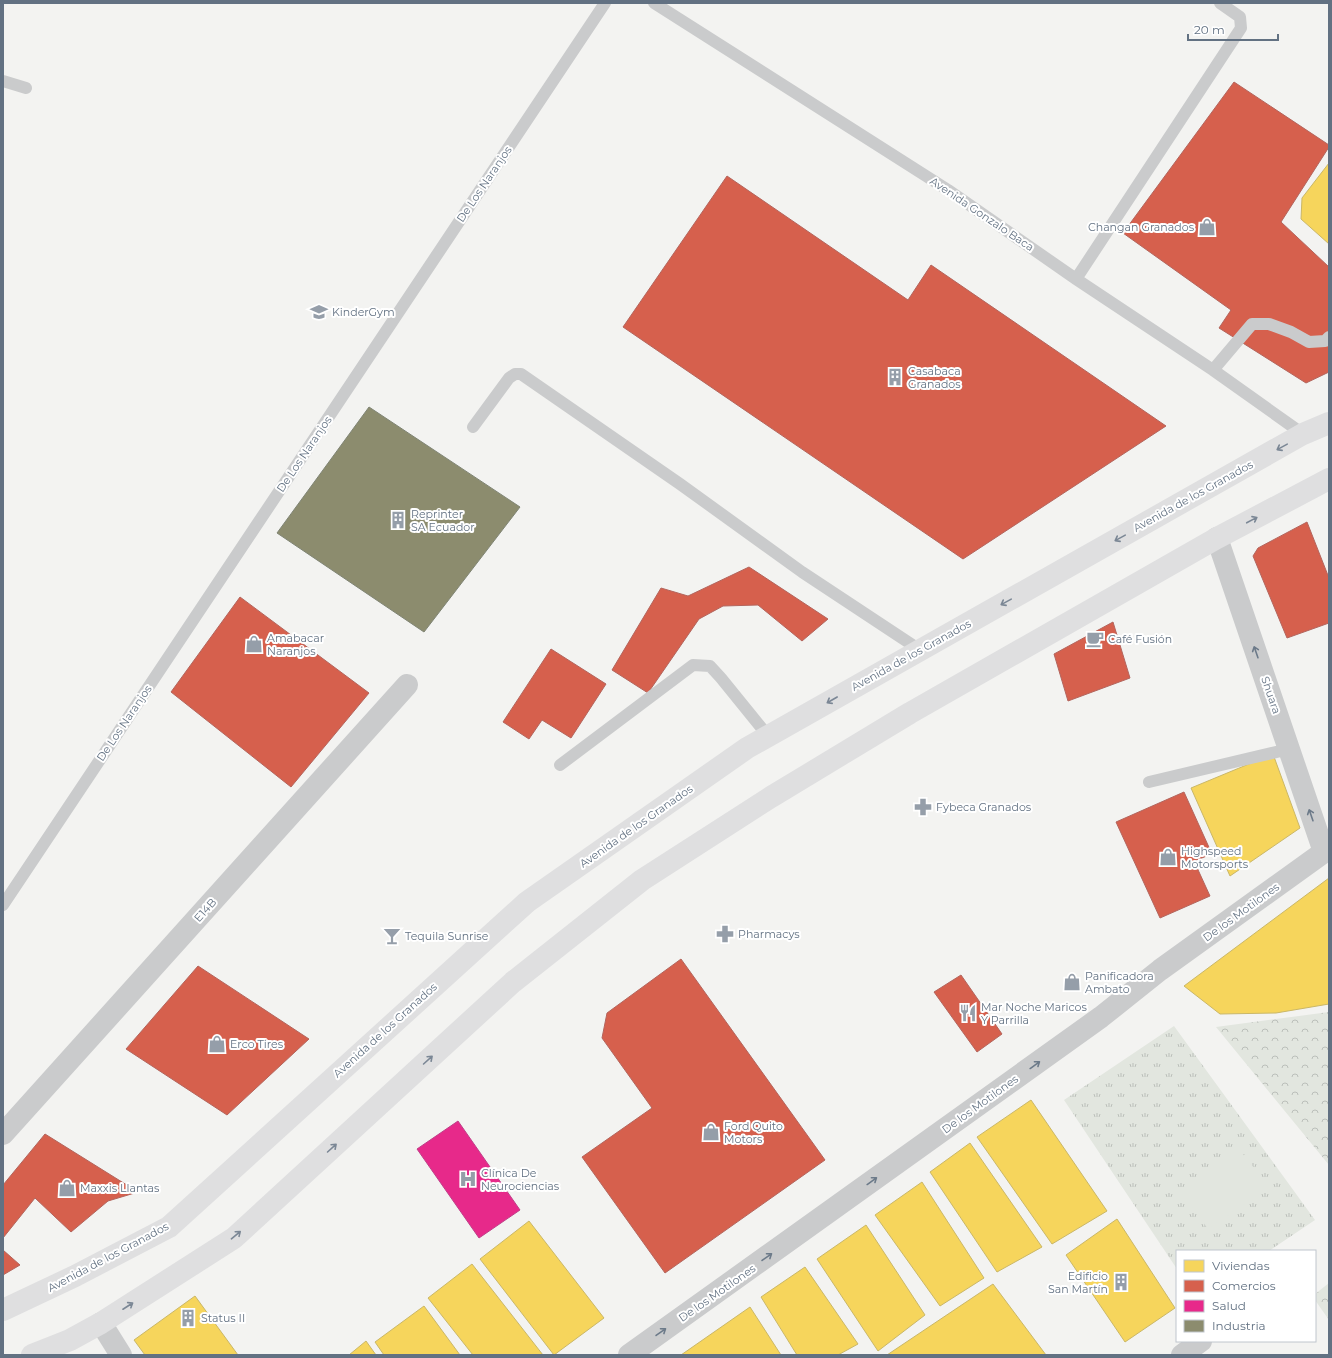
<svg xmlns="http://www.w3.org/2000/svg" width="1332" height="1358" font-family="Montserrat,sans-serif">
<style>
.grass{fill:url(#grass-tufts)}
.park{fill:url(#park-crowns)}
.garden{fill:#e2e6df}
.homes{fill:#f6d55c;stroke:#cab767}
.shops{fill:#d6604d;stroke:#b3655d}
.health{fill:#e7298a;stroke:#bf3f88}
.industry{fill:#8c8c6e;stroke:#7f8474}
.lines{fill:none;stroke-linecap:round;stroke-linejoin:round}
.service{stroke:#cacbcc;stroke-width:12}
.minor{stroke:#cacbcc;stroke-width:22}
.primary{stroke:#dfdfe0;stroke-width:22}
.oneway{stroke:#7b8795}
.oneway2{stroke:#6c7a89}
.labels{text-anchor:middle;stroke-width:4;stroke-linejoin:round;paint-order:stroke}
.street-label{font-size:11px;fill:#627182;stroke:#fff}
.poi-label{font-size:11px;fill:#627182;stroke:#fff;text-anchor:start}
</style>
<defs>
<pattern id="grass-tufts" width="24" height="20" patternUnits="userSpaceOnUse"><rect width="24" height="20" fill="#e2e6df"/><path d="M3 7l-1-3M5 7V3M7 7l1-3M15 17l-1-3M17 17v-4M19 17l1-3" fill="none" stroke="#bbbfba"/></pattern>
<pattern id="park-crowns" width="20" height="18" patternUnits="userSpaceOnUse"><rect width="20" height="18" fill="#e2e6df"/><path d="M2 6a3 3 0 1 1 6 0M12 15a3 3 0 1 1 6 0" fill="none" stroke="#bbbfba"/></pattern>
</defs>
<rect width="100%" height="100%" fill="#f3f3f1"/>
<path class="grass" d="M1174,1026L1315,1220L1269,1251H1177V1269L1064,1100Z"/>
<path class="park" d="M1329,1012V1165L1216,1027Z
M1329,1283V1320L1315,1300V1294Z"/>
<path class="garden" d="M1239,1149L1269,1187L1208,1229L1182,1193Z"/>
<path class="homes" d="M1329,163V244L1301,219L1302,198Z
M1273,754L1300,828L1230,876L1191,788Z
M1329,878V1004L1276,1013L1220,1014L1184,986Z
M1031,1100L1107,1211L1052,1244L977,1137Z
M970,1143L1042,1247L997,1272L930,1172Z
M922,1182L984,1278L940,1306L875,1215Z
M1117,1219L1175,1308L1125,1342L1066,1255Z
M529,1221L604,1318L554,1355L480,1259Z
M866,1225L925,1315L878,1351L817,1259Z
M472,1264L543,1355H473L428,1298Z
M805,1267L858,1344L838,1355H797L761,1297Z
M993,1284L1046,1355H887Z
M195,1296L238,1355H145L134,1340Z
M424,1306L460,1355H384L375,1342Z
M750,1307L781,1355H681Z
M366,1341L376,1355H349Z"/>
<path class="shops" d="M1234,82L1329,145V147L1281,222L1329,267V372L1306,383L1219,328L1231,310L1123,233Z
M727,176L908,300L931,265L1166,426L963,559L623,327Z
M1307,522L1329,578V623L1287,638L1253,556L1258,548Z
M749,567L828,619L802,641L758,605L723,606L699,619L648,693L612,670L661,588L688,596Z
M240,597L369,693L291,787L171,692Z
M1113,622L1130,678L1068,701L1054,654Z
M551,649L606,684L571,738L542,720L529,739L503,722Z
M1184,792L1212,854L1194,861L1210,896L1160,918L1116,822Z
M681,959L825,1160L665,1273L582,1157L652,1108L602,1038L607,1013Z
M198,966L309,1039L227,1115L126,1049Z
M961,975L1002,1034L977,1052L934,992Z
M45,1134L138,1192L108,1201L71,1232L35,1198L3,1238V1185Z
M3,1250L20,1265L3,1275Z"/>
<path class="health" d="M458,1121L520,1210L479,1238L417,1149Z"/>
<path class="industry" d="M369,407L520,507L424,632L277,533Z"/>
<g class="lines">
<path class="service" d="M654,3L948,190L1076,279L1213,370L1303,434
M3,81L26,88
M1076,279L1241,28L1240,17L1220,3
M1213,370L1252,324H1269L1291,332L1309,342L1325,341L1329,337
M473,427L509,378L515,374H521L680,484L802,572L920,650
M560,765L693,665L710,666L721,678L768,736
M1149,782L1289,749
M3,905L605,3"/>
<path class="minor" d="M1217,538L1324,852
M3,1134L407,685
M101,1323L121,1355
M629,1355L1101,1017L1160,970L1324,852L1329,851
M1182,1355L1201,1341"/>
<path class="primary" d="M3,1310L75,1276L169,1227L527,902L747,748L1303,434L1329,423
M32,1355L70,1340L101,1323L234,1238L513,982L642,880L771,797L910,713L1217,538L1329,479"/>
</g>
<defs><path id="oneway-shaft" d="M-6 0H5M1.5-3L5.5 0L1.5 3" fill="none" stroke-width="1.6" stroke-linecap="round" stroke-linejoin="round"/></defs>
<g class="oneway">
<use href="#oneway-shaft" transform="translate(1282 447) rotate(151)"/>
<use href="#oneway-shaft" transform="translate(1252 520) rotate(-28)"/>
<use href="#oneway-shaft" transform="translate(1120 538) rotate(151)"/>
<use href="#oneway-shaft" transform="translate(1006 602) rotate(151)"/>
<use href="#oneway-shaft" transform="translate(832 700) rotate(150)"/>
<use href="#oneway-shaft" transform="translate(428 1060) rotate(-42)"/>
<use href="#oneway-shaft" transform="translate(332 1148) rotate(-42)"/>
<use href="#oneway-shaft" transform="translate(236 1235) rotate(-40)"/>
<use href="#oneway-shaft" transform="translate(128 1306) rotate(-33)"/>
</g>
<g class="oneway2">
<use href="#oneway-shaft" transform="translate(1256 652) rotate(-109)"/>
<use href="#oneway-shaft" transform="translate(1311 815) rotate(-109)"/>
<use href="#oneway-shaft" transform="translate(1035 1065) rotate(-36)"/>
<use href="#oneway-shaft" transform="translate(872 1181) rotate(-36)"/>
<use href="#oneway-shaft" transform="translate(767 1257) rotate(-35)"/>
<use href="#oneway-shaft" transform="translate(661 1332) rotate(-35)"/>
</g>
<defs>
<g id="shop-bare" transform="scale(1.38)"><path d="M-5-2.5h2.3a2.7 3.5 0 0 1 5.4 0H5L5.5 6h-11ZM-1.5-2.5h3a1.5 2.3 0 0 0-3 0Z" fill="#959ea9" stroke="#fff" stroke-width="2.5" paint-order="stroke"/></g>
<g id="school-bare" transform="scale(1.38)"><path d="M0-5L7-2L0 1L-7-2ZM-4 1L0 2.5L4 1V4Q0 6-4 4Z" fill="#959ea9" stroke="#fff" stroke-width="2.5" paint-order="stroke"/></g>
<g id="building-bare" transform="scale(1.38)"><path d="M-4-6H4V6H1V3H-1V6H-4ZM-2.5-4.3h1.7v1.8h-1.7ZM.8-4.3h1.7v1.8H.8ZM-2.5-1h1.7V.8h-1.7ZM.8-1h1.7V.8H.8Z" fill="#959ea9" stroke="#fff" stroke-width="2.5" paint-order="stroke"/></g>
<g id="cafe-bare" transform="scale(1.38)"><path d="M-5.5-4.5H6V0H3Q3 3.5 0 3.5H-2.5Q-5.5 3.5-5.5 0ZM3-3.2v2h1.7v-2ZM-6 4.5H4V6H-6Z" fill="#959ea9" stroke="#fff" stroke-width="2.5" paint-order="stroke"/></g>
<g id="pharmacy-bare" transform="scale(1.38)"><path d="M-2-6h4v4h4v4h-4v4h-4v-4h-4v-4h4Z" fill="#959ea9" stroke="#fff" stroke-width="2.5" paint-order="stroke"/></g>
<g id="bar-bare" transform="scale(1.38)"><path d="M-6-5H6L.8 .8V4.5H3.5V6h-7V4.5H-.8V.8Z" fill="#959ea9" stroke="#fff" stroke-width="2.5" paint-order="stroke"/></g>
<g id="restaurant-bare" transform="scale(1.38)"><path d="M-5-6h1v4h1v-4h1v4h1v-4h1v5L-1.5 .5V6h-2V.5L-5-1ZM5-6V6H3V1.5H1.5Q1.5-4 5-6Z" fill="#959ea9" stroke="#fff" stroke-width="2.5" paint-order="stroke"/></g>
<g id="hospital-bare" transform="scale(1.38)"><path d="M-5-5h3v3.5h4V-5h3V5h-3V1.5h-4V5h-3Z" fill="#959ea9" stroke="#fff" stroke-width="2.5" paint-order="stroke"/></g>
</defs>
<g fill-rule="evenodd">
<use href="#shop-bare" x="1207" y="227"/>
<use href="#school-bare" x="319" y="312"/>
<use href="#building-bare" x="895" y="377"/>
<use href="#building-bare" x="398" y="520"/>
<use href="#cafe-bare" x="1095" y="639"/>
<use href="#shop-bare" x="254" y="644"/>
<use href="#pharmacy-bare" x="923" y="807"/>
<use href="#shop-bare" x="1168" y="857"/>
<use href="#pharmacy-bare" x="725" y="934"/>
<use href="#bar-bare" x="392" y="936"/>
<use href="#shop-bare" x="1072" y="982"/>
<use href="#restaurant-bare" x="968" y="1013"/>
<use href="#shop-bare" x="217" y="1044"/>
<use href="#shop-bare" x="711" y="1132"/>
<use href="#hospital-bare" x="468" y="1179"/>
<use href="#shop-bare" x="67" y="1188"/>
<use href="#building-bare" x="1121" y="1282"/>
<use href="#building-bare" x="188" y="1318"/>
</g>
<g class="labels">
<g class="street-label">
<text transform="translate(484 184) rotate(-56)" y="4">De Los Naranjos</text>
<text transform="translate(982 214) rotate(34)" y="4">Avenida Gonzalo Baca</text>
<text transform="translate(304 454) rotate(-56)" y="4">De Los Naranjos</text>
<text transform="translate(1193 496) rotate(-29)" y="4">Avenida de los Granados</text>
<text transform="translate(911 655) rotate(-29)" y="4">Avenida de los Granados</text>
<text transform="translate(1271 695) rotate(71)" y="4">Shuara</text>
<text transform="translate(124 723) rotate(-56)" y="4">De Los Naranjos</text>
<text transform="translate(636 826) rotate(-35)" y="4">Avenida de los Granados</text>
<text transform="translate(205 910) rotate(-48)" y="4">E14B</text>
<text transform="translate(1241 912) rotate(-36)" y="4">De los Motilones</text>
<text transform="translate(385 1030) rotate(-42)" y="4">Avenida de los Granados</text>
<text transform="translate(980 1104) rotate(-36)" y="4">De los Motilones</text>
<text transform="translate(108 1257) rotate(-28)" y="4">Avenida de los Granados</text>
<text transform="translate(717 1293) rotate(-35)" y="4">De los Motilones</text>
</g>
<g class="poi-label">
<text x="1194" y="231" text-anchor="end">Changan Granados</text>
<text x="332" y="316">KinderGym</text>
<text x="908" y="375">Casabaca<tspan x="908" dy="13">Granados</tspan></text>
<text x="411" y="518">Reprinter<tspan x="411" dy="13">SA Ecuador</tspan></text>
<text x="267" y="642">Amabacar<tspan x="267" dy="13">Naranjos</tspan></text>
<text x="1108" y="643">Café Fusión</text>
<text x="936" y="811">Fybeca Granados</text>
<text x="1181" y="855">Highspeed<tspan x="1181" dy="13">Motorsports</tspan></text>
<text x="738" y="938">Pharmacys</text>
<text x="405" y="940">Tequila Sunrise</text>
<text x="1085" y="980">Panificadora<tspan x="1085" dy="13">Ambato</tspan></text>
<text x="981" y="1011">Mar Noche Maricos<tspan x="981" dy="13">Y Parrilla</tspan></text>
<text x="230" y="1048">Erco Tires</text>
<text x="724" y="1130">Ford Quito<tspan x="724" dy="13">Motors</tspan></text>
<text x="481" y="1177">Clínica De<tspan x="481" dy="13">Neurociencias</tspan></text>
<text x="80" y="1192">Maxxis Llantas</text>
<text x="1108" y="1280" text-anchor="end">Edificio<tspan x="1108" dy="13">San Martín</tspan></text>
<text x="201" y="1322">Status II</text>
</g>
</g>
<rect width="1332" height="1358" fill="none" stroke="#627182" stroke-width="8"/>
<rect x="1176" y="1250" width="140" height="92" fill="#ffffff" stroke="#c0c6cd"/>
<rect x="1184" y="1260" width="20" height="12" fill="#f6d55c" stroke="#c0c6cd"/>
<text x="1212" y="1270" font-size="12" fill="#627182">Viviendas</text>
<rect x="1184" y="1280" width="20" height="12" fill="#d6604d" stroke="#c0c6cd"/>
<text x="1212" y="1290" font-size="12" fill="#627182">Comercios</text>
<rect x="1184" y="1300" width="20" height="12" fill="#e7298a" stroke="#c0c6cd"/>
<text x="1212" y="1310" font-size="12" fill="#627182">Salud</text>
<rect x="1184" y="1320" width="20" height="12" fill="#8c8c6e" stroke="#c0c6cd"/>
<text x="1212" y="1330" font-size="12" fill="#627182">Industria</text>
<path d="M1188 34v6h90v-6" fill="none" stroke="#627182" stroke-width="2"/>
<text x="1194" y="34" font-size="12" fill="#627182" stroke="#ffffff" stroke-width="3" paint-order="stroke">20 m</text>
</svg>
